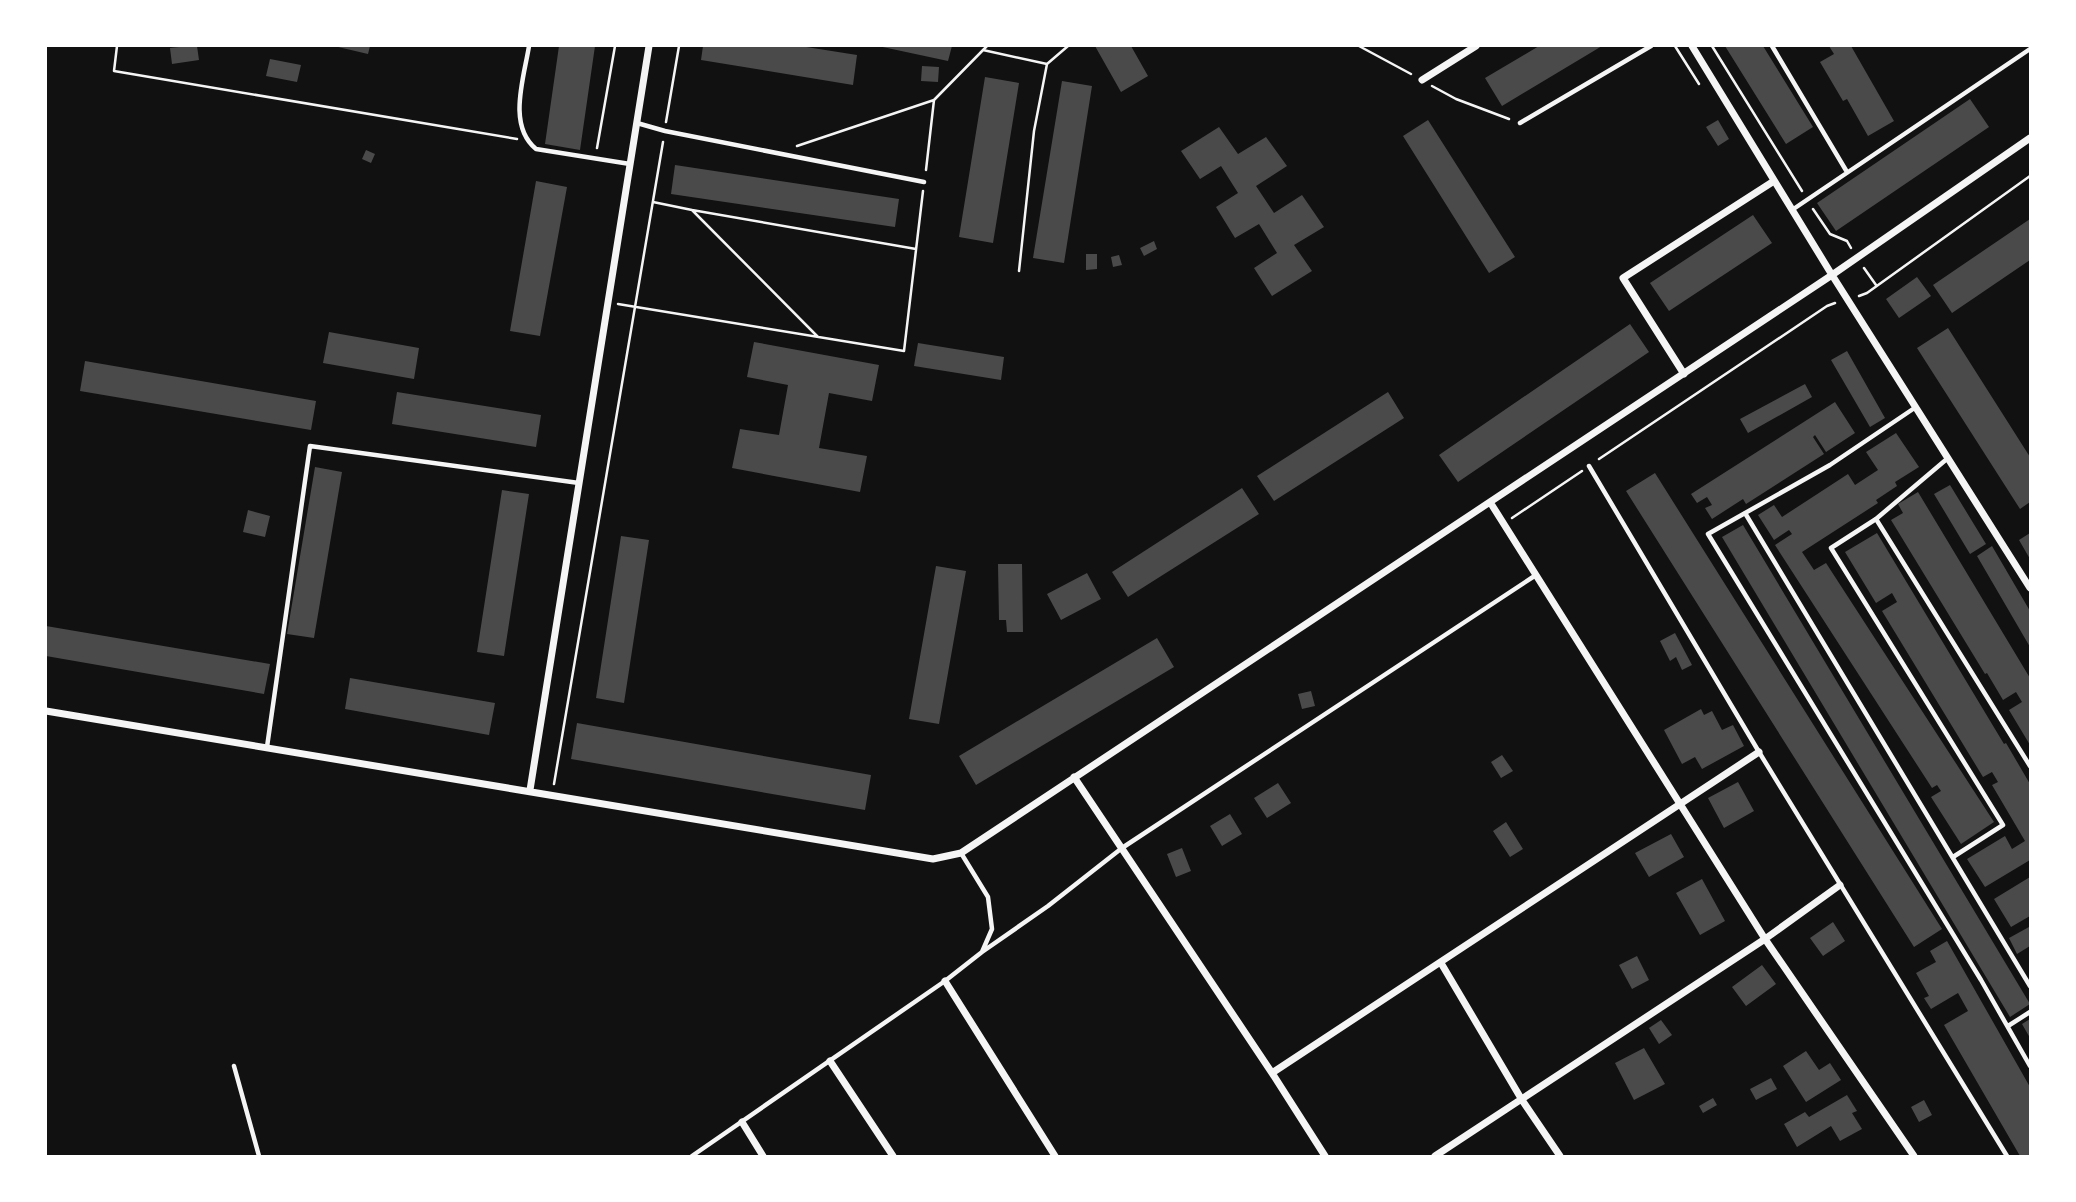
<svg xmlns="http://www.w3.org/2000/svg" width="2076" height="1202" font-family="Rubik,sans-serif">
<style>
.building{fill:#4a4a4a}
.lines{fill:none;stroke-linecap:round;stroke-linejoin:round}
.path{stroke:#f5f5f5;stroke-width:2.5}
.service{stroke:#f5f5f5;stroke-width:4.5}
.minor{stroke:#f5f5f5;stroke-width:7}
</style>
<rect width="100%" height="100%" fill="#111"/>
<path class="building" d="M188,46H197L199,60L172,64L170,48Z
M334,46H370L368,54Z
M559,46H595L580,150L545,144Z
M703,46H800L857,55L853,85L701,60Z
M878,46H952L948,61Z
M1095,46H1131L1148,76L1121,92Z
M1539,46H1602L1502,106L1485,78Z
M1725,46H1763L1813,127L1786,144Z
M1829,46H1851L1894,121L1868,136L1847,99L1843,101L1820,62L1834,54Z
M270,59L301,65L297,82L266,76Z
M922,66L939,67L938,82L921,81Z
M985,77L1019,83L993,243L959,237Z
M1062,81L1092,86L1064,263L1033,258Z
M1970,99L1989,127L1836,231L1817,203Z
M1428,120L1515,257L1489,273L1403,136Z
M1718,120L1729,139L1718,146L1706,127Z
M1219,127L1238,154L1266,137L1287,166L1256,186L1274,213L1302,195L1324,227L1294,245L1312,271L1272,296L1254,268L1277,253L1259,224L1235,238L1216,207L1238,193L1221,166L1200,179L1181,151Z
M366,150L375,154L371,163L362,159Z
M675,165L899,199L895,227L671,194Z
M536,181L567,187L540,336L510,331Z
M1753,215L1772,243L1669,311L1650,283Z
M2030,219V260L1952,313L1933,285Z
M1154,241L1157,249L1144,256L1140,248Z
M1086,254H1097V269L1086,270Z
M1119,255L1122,265L1113,267L1111,257Z
M1917,277L1931,296L1899,318L1886,299Z
M1630,324L1649,352L1458,482L1439,455Z
M1948,328L2030,457V502L2020,509L1917,348Z
M329,332L419,348L414,379L323,363Z
M754,342L879,365L872,401L829,393L819,448L867,456L860,492L732,468L740,429L779,435L788,385L747,377Z
M918,343L1004,357L1001,380L914,366Z
M1847,351L1885,418L1870,427L1831,360Z
M85,361L316,401L311,430L80,391Z
M1805,384L1812,397L1748,433L1740,419Z
M397,392L541,415L536,447L392,424Z
M1388,392L1404,418L1274,501L1257,476Z
M1835,402L1855,433L1826,452L1815,435L1813,437L1824,454L1746,504L1743,499L1712,519L1705,508L1712,505L1707,497L1697,503L1691,494Z
M1896,433L1919,467L1895,482L1897,486L1876,500L1878,503L1802,552L1814,570L1826,563L1994,822L1961,844L1931,797L1941,791L1937,785L1932,788L1775,545L1792,534L1789,530L1774,540L1758,515L1774,505L1782,517L1848,474L1855,485L1878,470L1866,452Z
M315,467L342,472L314,638L287,634Z
M1655,473L1942,929L1914,947L1626,491Z
M1950,485L1986,544L1970,554L1934,494Z
M1242,488L1259,514L1128,597L1112,572Z
M502,490L529,494L504,656L477,652Z
M1918,492L2030,678V745L2009,710L2022,702L2016,692L2003,700L1987,673L1985,674L1891,520L1903,513L1898,504Z
M248,510L270,516L265,537L243,532Z
M1743,525L2030,1004L2010,1017L1722,537Z
M1877,533L2004,744L2006,743L2030,784V860L1985,887L1967,859L2005,836L2012,849L2025,841L1992,785L1998,782L1992,772L1983,777L1882,611L1897,602L1892,593L1876,603L1845,552Z
M2030,533V559L2019,540Z
M621,536L649,540L624,703L596,698Z
M1992,546L2030,611V647L1977,556Z
M998,564H1022L1023,632H1007L1006,620H999Z
M936,566L966,571L939,724L909,719Z
M1087,573L1101,599L1061,620L1047,594Z
M46,626L270,664L264,694L46,656Z
M1675,633L1692,665L1682,670L1676,657L1670,661L1660,641Z
M1157,638L1174,667L976,785L959,756Z
M350,678L495,703L489,735L345,709Z
M1311,691L1315,706L1302,709L1298,694Z
M1701,709L1704,715L1712,711L1722,730L1733,725L1744,746L1702,769L1695,757L1682,764L1664,730Z
M577,723L871,775L865,810L571,759Z
M1502,755L1513,771L1501,778L1491,762Z
M1738,782L1754,811L1724,828L1708,798Z
M1278,783L1291,803L1267,818L1254,798Z
M1230,814L1242,834L1222,846L1210,826Z
M1506,822L1523,849L1510,857L1493,831Z
M1671,834L1684,857L1649,877L1635,853Z
M1182,848L1191,871L1176,877L1167,854Z
M2030,877V916L2011,927L1994,899Z
M1702,879L1725,921L1700,935L1676,893Z
M1833,922L1845,941L1823,956L1810,938Z
M2029,927L2030,946L2017,954L2009,938Z
M1947,941L2030,1087V1156H2020L1944,1025L1968,1011L1958,993L1931,1009L1924,998L1929,996L1916,973L1936,962L1930,951Z
M1637,956L1649,980L1632,989L1619,965Z
M1762,965L1776,984L1746,1006L1732,987Z
M2030,1019V1038L2022,1024Z
M1661,1020L1672,1035L1659,1044L1649,1028Z
M1644,1048L1665,1084L1634,1100L1615,1063Z
M1806,1051L1819,1070L1830,1063L1841,1080L1806,1102L1783,1066Z
M1771,1078L1777,1089L1756,1100L1750,1089Z
M1847,1095L1857,1111L1852,1113L1862,1129L1840,1141L1831,1126L1797,1147L1784,1124L1805,1112L1809,1117Z
M1713,1098L1717,1105L1703,1113L1699,1106Z
M1924,1100L1932,1115L1919,1122L1911,1107Z"/>
<g class="lines">
<path class="path" d="M117,46L114,71L517,139
M1359,46L1411,74
M1675,46L1699,84
M1712,46L1802,191
M983,50L1047,64
M1432,86L1456,99L1509,119
M666,122L679,46
M797,146L934,100
M597,148L615,46
M926,170L934,100L987,46
M653,202L692,210L818,337
M1813,209L1830,234L1847,241L1851,248
M692,210L916,249
M1864,268L1876,285
M1019,271L1034,131L1047,64L1068,46
M1859,296L1867,293L2030,176
M618,304L904,351L923,191
M1599,459L1827,306L1835,303
M1512,518L1582,471
M554,784L663,142"/>
<path class="service" d="M529,46C524,78 507,125 536,149L630,164
M1772,46L1847,172
M637,123L665,131L924,182
M1520,123L1651,46
M1792,210L2030,49
M1916,407L1830,465L1708,534L1981,980L2030,1066
M1948,458L1876,519L1831,548L2003,825L1953,857
M1589,466L1759,752L2007,1156
M1745,513L2030,986
M1876,519L2030,766
M267,747L310,446L579,483
M982,952L1048,906L1122,848L1536,575
M2008,1026L2030,1012
M234,1066L259,1156
M692,1156L945,981L982,952L992,929L988,897L961,853"/>
<path class="minor" d="M1692,46L1832,275L2030,588
M1422,80L1476,46
M1684,374L1623,278L1774,181
M1490,502L1765,939L1914,1156
M46,711L933,859L961,853L1832,275L2030,138
M1074,777L1272,1073L1325,1156
M530,790L649,46
M1441,963L1522,1100L1560,1156
M945,981L1055,1156
M830,1061L893,1156
M1272,1073L1759,752
M742,1122L763,1156
M1435,1156L1765,939L1840,885"/>
</g>
<rect width="2076" height="1202" fill="none" stroke="#ffffff" stroke-width="94"/>
</svg>
